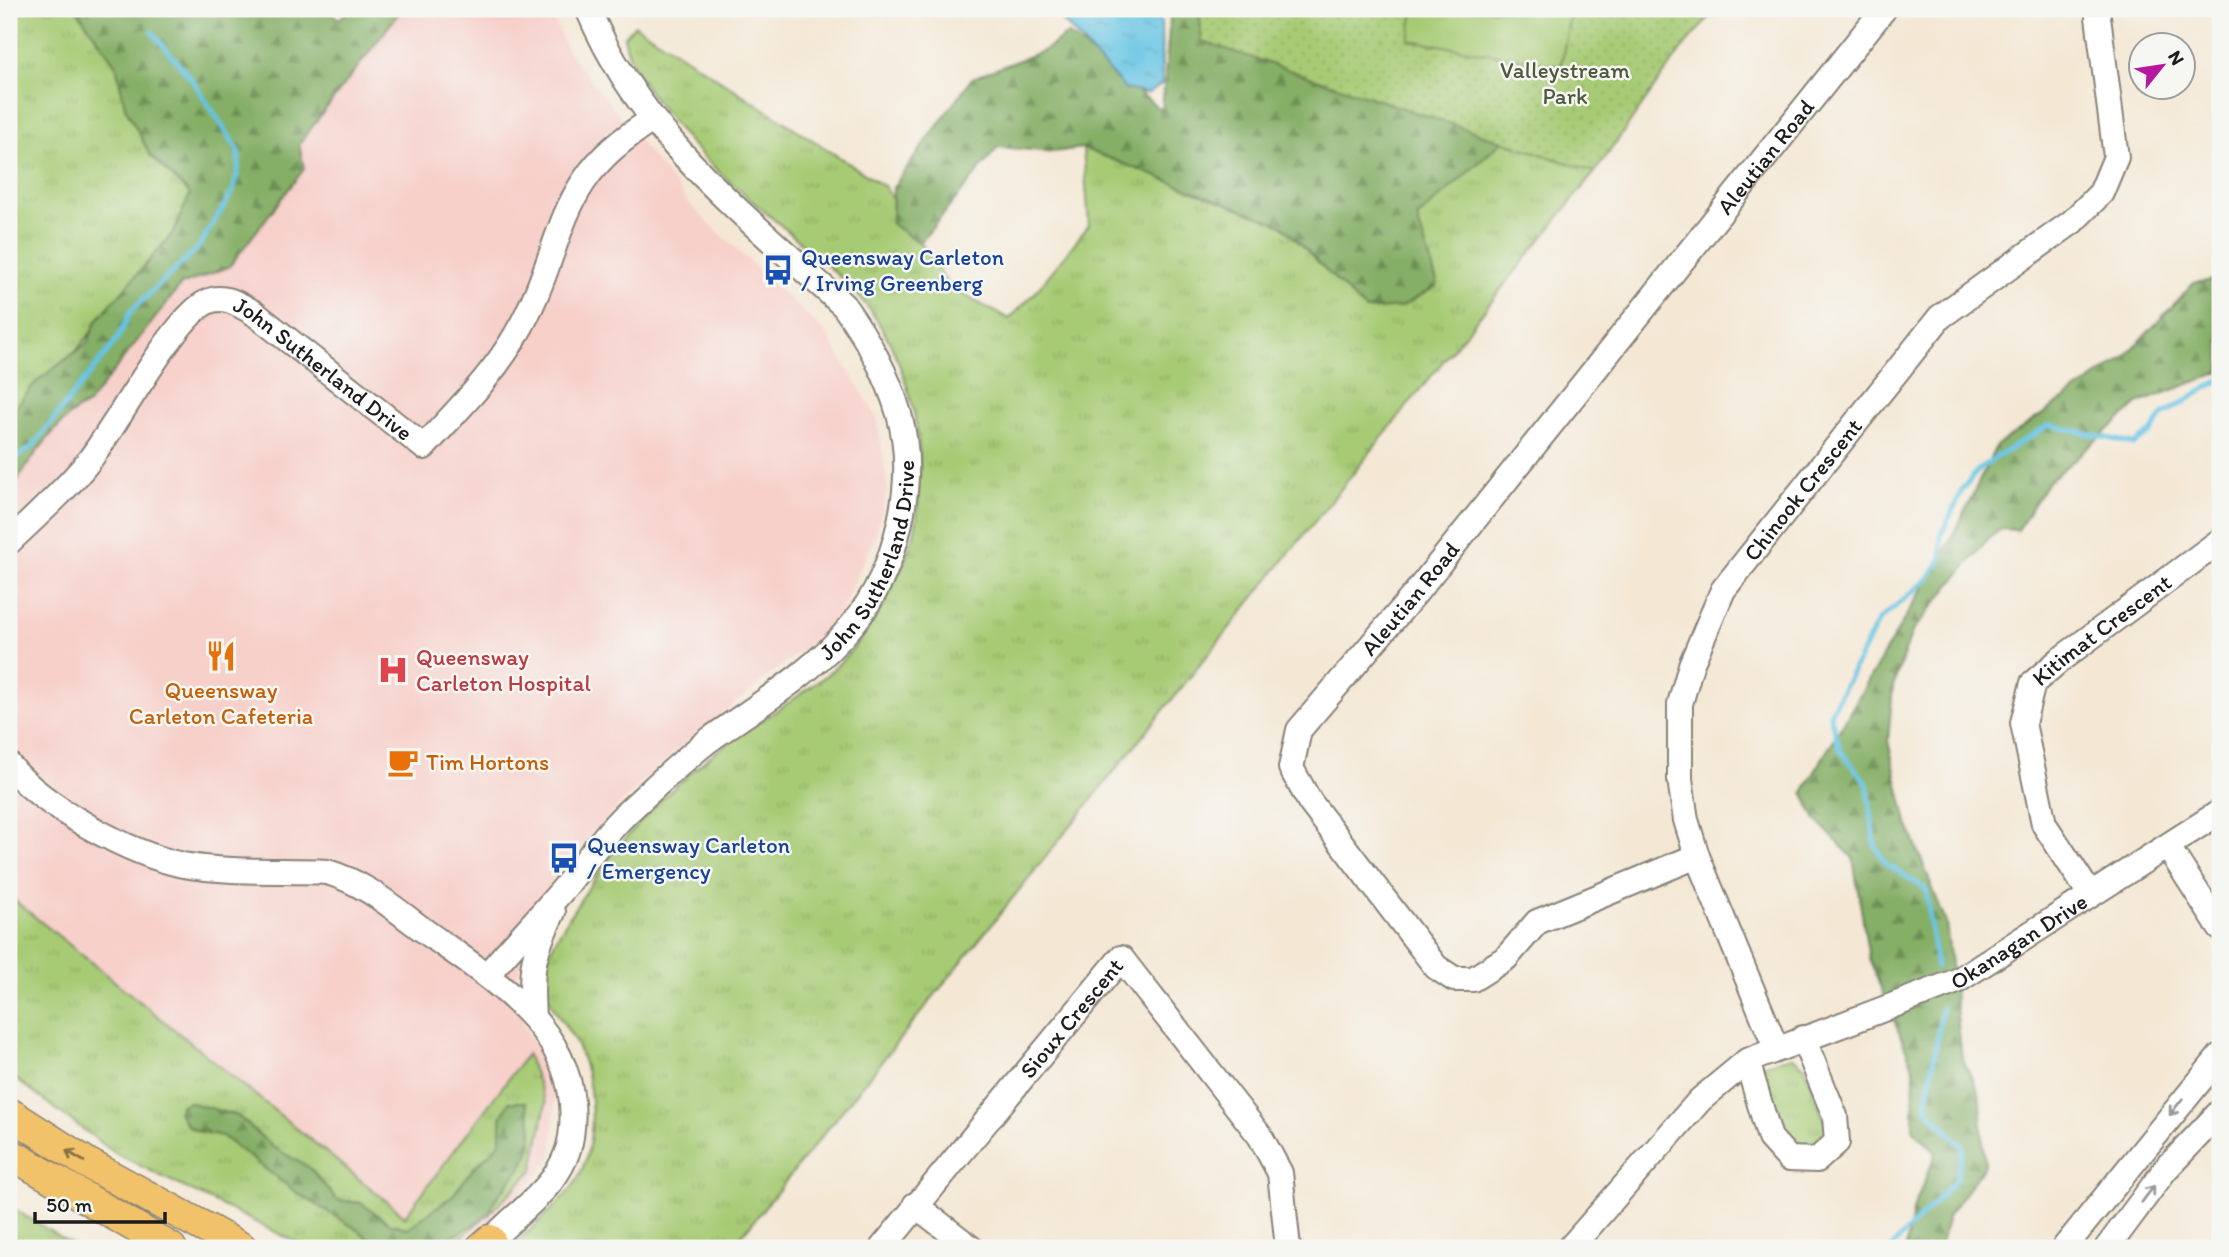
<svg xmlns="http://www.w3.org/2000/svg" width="2229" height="1257" font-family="Itim,sans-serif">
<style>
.built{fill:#f7d0ca}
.grass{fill:url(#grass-tufts);stroke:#627448;stroke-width:2}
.forest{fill:url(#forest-firs);stroke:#506641;stroke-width:2}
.park{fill:url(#park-dots);stroke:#627448;stroke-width:2}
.pitch{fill:#a7cb74;stroke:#627448;stroke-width:2}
.water{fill:url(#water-ripples);stroke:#407080;stroke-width:2}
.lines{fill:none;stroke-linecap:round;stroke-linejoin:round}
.stream{stroke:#65c4e4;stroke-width:5}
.minor-casing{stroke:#888278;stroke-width:28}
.major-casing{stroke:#888278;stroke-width:33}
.minor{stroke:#fff;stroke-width:24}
.major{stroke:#f2c26a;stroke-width:30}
.oneway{stroke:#999}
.oneway2{stroke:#876f43}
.labels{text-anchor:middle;stroke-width:5;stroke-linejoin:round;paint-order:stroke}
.park-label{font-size:23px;fill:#4d593b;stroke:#f6f6f2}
.street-label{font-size:23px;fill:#1c1c1c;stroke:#f6f6f2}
.transit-label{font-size:23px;fill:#164399;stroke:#f6f6f2;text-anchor:start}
.health-label{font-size:23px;fill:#be3a42;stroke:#f6f6f2;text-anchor:start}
.food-label{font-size:23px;fill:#c56008;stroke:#f6f6f2}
</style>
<defs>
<pattern id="grass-tufts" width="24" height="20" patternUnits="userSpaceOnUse" patternTransform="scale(1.75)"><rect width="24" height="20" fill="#a7cb74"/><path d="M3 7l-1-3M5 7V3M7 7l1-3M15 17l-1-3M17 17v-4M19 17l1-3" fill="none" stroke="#8fae64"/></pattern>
<pattern id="forest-firs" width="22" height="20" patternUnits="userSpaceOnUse" patternTransform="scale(1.75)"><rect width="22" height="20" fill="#85af66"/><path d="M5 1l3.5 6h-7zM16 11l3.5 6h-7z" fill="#6c8e53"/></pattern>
<pattern id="park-dots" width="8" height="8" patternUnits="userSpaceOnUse" patternTransform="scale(1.75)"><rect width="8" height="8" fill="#a7cb74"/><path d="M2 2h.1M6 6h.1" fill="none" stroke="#8fae64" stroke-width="1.8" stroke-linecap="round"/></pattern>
<pattern id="water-ripples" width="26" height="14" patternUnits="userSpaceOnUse" patternTransform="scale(1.75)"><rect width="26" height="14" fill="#65c4e4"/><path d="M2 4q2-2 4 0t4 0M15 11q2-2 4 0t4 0" fill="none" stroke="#57a8c3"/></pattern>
</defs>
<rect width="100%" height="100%" fill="#f6f6f2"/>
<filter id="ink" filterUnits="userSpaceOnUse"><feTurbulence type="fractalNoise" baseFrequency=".0143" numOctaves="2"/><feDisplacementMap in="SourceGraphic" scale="14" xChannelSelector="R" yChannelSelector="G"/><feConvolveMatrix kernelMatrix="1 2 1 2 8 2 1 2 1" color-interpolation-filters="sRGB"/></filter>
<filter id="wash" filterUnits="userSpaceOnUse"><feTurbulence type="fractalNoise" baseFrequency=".00686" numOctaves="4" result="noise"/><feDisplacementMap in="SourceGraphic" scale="28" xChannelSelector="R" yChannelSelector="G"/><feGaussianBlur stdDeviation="1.57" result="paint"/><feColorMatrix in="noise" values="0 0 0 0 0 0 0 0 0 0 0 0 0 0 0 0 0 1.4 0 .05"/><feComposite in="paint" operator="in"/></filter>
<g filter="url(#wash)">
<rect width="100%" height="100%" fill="#f4e8d5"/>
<path class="built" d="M372,9H550L567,50L694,209L825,332L877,417L888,489L877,531L837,621L679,748L628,796L554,874L517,975L524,1026L556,1085L552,1158L508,1209L461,1248H395L9,940V472Z"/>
<path class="grass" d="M9,9H90L190,194L174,232L9,432Z
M635,25L885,187L950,288L1009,319L1034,294L1089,225L1083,148L1282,225L1505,139L1595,172L732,1248H511C530,1229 560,1205 575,1183C600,1143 595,1077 573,1038C562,1019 544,1000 544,977C544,953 566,922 579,902C613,848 660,796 710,756C744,730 782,709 816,683C864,648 898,589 914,533C919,517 918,497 919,480C923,417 899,338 854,291C792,228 715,181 662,109C646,89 628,62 624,36Z
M9,896L405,1216L527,1054L546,1103L533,1170L490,1213L449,1248H308L116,1154L9,1074Z
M1793,1057L1805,1067L1829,1132L1811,1153L1786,1152L1760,1079L1763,1066L1782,1058Z
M9,1206L78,1248H9Z"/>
<path class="forest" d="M76,9H327L339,19L351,9H402L299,144L304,169L229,267L181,285L88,404C58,417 26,466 9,494V416L35,383L87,343L97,320L174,232L190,194L150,155L125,107L116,65Z
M1168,9L1244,16L1505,139L1417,218L1438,285L1401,307L1365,310L1282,225L1083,148L1053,152L998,147L920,243L892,224L893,187L972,78L1043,51L1068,34L1162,111L1170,18Z
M2220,279V372L2139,403L2047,483L2018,530L2001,529L1988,539L1912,632L1893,686L1888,741L1907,822L1946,923L1962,1058L1979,1092L1985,1165L1948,1216L1940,1248H1906L1914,1206L1936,1153L1913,1129L1914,1069L1869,959L1853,858L1816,820L1803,792L1953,536L1996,446L2124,358L2194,283Z
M188,1102L238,1116L273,1147L310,1168L337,1200L361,1203L391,1224L408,1228L452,1196L473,1169L497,1146L501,1140V1117L509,1102H526C538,1141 533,1156 506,1186C497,1197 493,1199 490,1214L433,1248H378L361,1232L297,1193L222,1136L197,1131L188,1126L178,1112L181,1105Z"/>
<path class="park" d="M1199,9H1716L1681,50L1595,172L1202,41Z"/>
<path class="pitch" d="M1414,9H1571L1561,66L1409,40Z"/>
<path class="water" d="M1052,9H1157L1161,22L1162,84L1148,93L1125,89Z"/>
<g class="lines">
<path class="stream" d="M9,470L16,458L32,447L118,338L131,311L198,248L233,191L239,166L238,150L193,81L152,32
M1936,967L1926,889L1886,864L1875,845L1867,783L1840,750L1830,714L1879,620L1928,579L1941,559V536L1963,488L1981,467L2049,425L2134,444L2150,433L2164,414L2220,380
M1891,1248L1956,1180L1963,1147L1926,1108L1942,1008"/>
</g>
</g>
<g filter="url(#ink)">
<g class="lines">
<g class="minor-casing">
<g id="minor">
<path id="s1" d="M9,542C36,516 65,491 88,462C115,428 173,320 205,303C223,293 238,304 254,313L424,447C457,410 491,378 516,335C568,246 550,179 653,120"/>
<path d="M9,765C43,807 130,854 183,865C230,873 279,870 327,872C366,883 394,909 426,932C497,983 586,1035 571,1137C563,1188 514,1212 484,1248"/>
<path d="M2168,847L2220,928"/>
<path id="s2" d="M1697,856L1537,922L1506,958L1473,979H1454L1436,967L1310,802L1291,768L1299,730L1414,595L1884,9"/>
<path id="s3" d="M2090,894L2044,824L2023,723L2033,683L2061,659L2220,541"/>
<path id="s4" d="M488,974C513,944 540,917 565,887C587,860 607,830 634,806C658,784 683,760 709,740C759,704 813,673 853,624C897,570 918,481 899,414C887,373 868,340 844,306C744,214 642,138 588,9"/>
<path d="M533,1017C530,969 532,955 553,912"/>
<path id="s5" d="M1776,1048L1697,856L1686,820L1680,779V704L1691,665L1723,590L1940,317L2072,222L2101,193L2116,157L2097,9"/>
<path d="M1747,1061L1770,1138L1789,1159L1817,1160L1837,1142L1835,1116L1803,1038"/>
<path d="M915,1205L971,1248"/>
<path id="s6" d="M882,1248L1121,958L1260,1136L1280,1173L1288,1248"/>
<path id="s7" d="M1570,1248L1700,1100L1747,1061L1957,981L2220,812"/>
<path d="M2064,1248L2220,1056"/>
<path d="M2107,1248L2165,1170L2220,1112"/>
</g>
</g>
<g class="major-casing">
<path id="major" d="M9,1113L87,1163L242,1248
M9,1153L171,1248
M481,1248L490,1240"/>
</g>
<use href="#minor" class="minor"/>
<use href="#major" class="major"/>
</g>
<defs><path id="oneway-shaft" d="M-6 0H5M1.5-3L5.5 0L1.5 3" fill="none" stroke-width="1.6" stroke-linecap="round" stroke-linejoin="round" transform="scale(1.75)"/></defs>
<g class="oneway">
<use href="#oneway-shaft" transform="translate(2176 1107) rotate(128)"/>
<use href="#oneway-shaft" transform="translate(2148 1194) rotate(-53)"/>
</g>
<use class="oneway2" href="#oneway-shaft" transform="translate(75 1156) rotate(-149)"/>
</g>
<defs>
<g id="bus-bare" transform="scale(2.415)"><path d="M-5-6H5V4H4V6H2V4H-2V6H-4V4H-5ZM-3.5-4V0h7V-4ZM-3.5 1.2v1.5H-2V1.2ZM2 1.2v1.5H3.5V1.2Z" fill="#1a4fb4" stroke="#f6f6f2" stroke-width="2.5" paint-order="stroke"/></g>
<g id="restaurant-bare" transform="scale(2.415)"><path d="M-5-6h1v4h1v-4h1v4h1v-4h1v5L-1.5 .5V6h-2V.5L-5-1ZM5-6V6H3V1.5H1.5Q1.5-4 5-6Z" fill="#e8710a" stroke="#f6f6f2" stroke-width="2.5" paint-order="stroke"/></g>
<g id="hospital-bare" transform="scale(2.415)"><path d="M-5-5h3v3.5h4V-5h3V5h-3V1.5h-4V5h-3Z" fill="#e0444e" stroke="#f6f6f2" stroke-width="2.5" paint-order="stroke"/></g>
<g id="cafe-bare" transform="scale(2.415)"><path d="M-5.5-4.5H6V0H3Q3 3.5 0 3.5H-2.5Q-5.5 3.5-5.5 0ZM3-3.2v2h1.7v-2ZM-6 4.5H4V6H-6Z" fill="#e8710a" stroke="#f6f6f2" stroke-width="2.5" paint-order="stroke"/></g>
</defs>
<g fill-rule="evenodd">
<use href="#bus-bare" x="778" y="270"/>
<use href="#restaurant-bare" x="221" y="656"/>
<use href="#hospital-bare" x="393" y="670"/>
<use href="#cafe-bare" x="403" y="762"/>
<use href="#bus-bare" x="564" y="858"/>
</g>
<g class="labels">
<g class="park-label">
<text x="1565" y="78">Valleystream<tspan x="1565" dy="26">Park</tspan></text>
</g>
<g class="street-label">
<text dy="8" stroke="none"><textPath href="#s2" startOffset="1325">Aleutian Road</textPath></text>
<text dy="8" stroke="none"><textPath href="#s1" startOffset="452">John Sutherland Drive</textPath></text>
<text dy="8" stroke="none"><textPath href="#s5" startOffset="612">Chinook Crescent</textPath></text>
<text dy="8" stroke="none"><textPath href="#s4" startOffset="574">John Sutherland Drive</textPath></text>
<text dy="8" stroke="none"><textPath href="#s2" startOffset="758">Aleutian Road</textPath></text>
<text dy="8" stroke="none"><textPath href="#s3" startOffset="315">Kitimat Crescent</textPath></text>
<text dy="8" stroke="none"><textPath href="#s7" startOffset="556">Okanagan Drive</textPath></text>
<text dy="8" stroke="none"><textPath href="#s6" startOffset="298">Sioux Crescent</textPath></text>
</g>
<g class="transit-label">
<text x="801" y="265">Queensway Carleton<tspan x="801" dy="26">/ Irving Greenberg</tspan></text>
<text x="587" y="853">Queensway Carleton<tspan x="587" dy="26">/ Emergency</tspan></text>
</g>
<g class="health-label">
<text x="416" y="665">Queensway<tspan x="416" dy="26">Carleton Hospital</tspan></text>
</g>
<g class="food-label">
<text x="221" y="698">Queensway<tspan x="221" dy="26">Carleton Cafeteria</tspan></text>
<text x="426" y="770" text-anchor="start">Tim Hortons</text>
</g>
</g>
<rect width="2229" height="1257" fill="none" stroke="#f6f6f2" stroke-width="35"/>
<g transform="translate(2162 66) rotate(60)"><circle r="33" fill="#f6f6f2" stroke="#9f9f9c" stroke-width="2"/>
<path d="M0-5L12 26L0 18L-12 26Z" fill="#b5179e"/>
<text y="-10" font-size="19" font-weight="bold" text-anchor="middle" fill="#1c1c1c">N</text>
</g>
<path d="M35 1212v10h130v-10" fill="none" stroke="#1c1c1c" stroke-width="3.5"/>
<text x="46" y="1212" font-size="21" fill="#1c1c1c" stroke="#f6f6f2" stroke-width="5" paint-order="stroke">50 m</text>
</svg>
